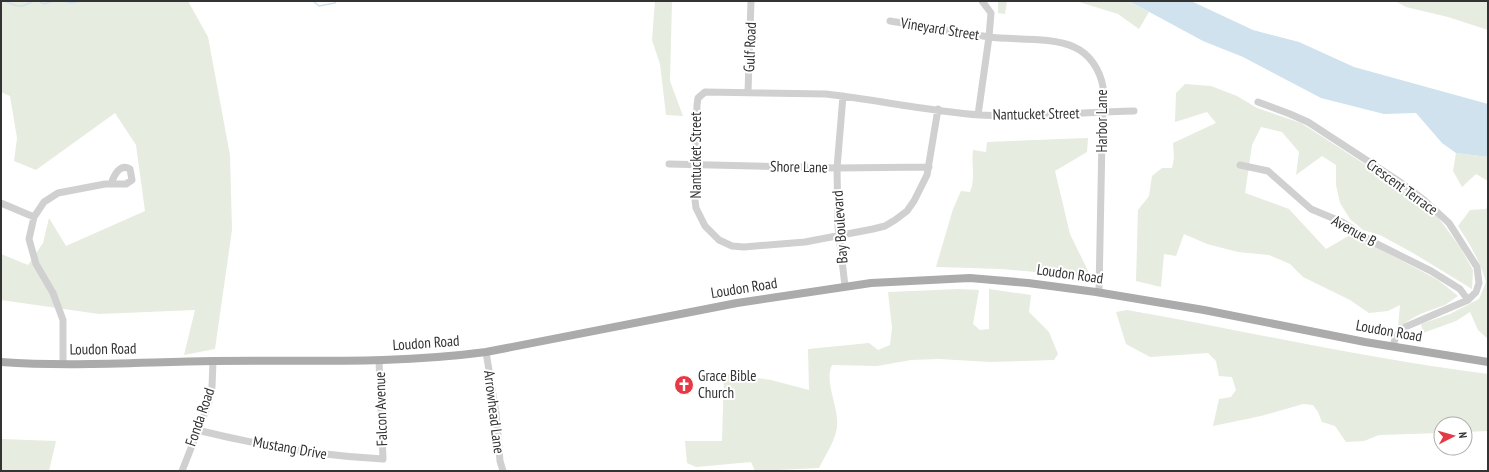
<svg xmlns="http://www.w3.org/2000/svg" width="1489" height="472" font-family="'PT Sans Narrow',sans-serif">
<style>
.green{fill:#e6ecdf}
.water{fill:#cfe2ee}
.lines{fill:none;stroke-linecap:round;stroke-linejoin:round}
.stream{stroke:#cfe2ee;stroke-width:1.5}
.minor{stroke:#d0d0d0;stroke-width:7}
.major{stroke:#ababab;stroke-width:8}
.labels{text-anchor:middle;stroke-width:4;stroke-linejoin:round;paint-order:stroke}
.street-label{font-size:15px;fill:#333;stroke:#fff}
.poi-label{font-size:15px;fill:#333;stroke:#fff;text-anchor:start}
</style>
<rect width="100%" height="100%" fill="#fff"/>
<path class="green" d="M1,1H188L208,37L230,155L232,230L215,349L184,355L195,310L99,314L1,300V254L28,265L43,243L49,218L66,246L145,211L136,145L115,113L36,170L14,161L17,138L10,96L1,92Z
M655,1H672L670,81L683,116L666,115L660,64L652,40Z
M998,1H1007L1005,14L998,13Z
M1076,1H1129L1149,12L1139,29L1118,14Z
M1395,1H1488V30L1448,17L1406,7Z
M1185,84L1211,86L1237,96L1257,108L1301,123L1400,187L1413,199L1429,205L1460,247L1473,270L1472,289L1413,253L1380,235L1363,230L1350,219L1340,203L1336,185V165L1322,156L1296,175L1299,152L1282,132L1261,127L1252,145L1245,193L1289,209L1326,249L1352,234L1438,280L1458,296L1445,305L1420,314L1398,327L1400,305L1388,311L1369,313L1350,300L1303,277L1290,264L1269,255L1238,252L1207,244L1184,234L1176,256L1164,254L1161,287L1136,281L1138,210L1149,196L1152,176L1162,168H1172L1174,158L1173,143L1216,123L1207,112L1175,122L1176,93Z
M1088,138L1087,152L1055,171L1070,234L1091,277L1002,269L936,267L953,209L961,191L970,192C976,177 971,166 973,150L986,152L987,142Z
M1456,153L1488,157V181L1476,174L1462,187L1453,171Z
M1488,204V339L1478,330L1470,312L1456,321L1423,333L1421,324L1450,314L1479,299L1486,282C1480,261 1470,244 1458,226L1470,210L1486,209Z
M959,289L979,290L973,324L980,330L989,329V289L1031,295L1029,312L1049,332L1058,354L1054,360L990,362L939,359L911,360L877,366L832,365C823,384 842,411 836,432C834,442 824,458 819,468L755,471L751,462L696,467L687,463L685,441H722L724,374L771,380L809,390L808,349L869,343L878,350L890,345L892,328L888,292Z
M1127,310C1247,331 1367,359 1488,374V431L1465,432V424H1441V433L1379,435L1364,441L1346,442L1335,426L1322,422L1318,412L1313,405L1303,404L1261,416L1213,426L1219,399L1231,397L1236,390L1232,377L1219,376L1216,361L1208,353L1150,357L1126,344L1116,312Z
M1,439L56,441L49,471H1Z"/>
<path class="water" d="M1129,1H1191L1253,30L1299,42L1354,67L1488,104V157L1456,153L1442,143L1416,113L1384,114L1321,98L1243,57L1203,41Z"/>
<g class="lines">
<path class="stream" d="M5,1C16,7 22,8 33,1
M39,1L44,4L53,1
M65,1L71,3L81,1
M313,1L319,6L335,3V1"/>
<path class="minor" d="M890,21C923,26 956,32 989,37C1013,40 1053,37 1074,47C1090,54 1100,70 1103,87L1099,292
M748,92L751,1
M843,96L837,168L838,227L845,286
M1258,102L1290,114L1308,122L1400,182L1424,200L1449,223L1477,267L1479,283L1476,292L1468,300L1405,327L1396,336L1393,346
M938,109L927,175L914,201L907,211L895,220L885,226L873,229L805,242L744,247L732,246L719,240L705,226L696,208L695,200L697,105L698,98L705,92L826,94C877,100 929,111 980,115C1031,118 1083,112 1134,111
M978,115L989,37L991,13L982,1
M669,164L837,168L929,167
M1240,165L1268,171L1311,209L1342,222L1371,241L1431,271L1460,289L1468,300
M1,203L34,217
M486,352L496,413L500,461L503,471
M63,363V320L53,293L36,264L29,239L34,217L44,202L58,193L105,184H126L132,180L130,169C120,163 114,175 111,184
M197,430C258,445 320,456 383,459L379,360
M182,471L208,405L212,387L213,361"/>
<path class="major" d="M1,362C71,367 143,362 213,361C304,360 396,364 486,352L737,303L871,283L970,278L1028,283L1096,292L1204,310L1365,342L1488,362"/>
</g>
<defs>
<g id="church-disc" transform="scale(1)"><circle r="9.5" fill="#e63946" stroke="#fff"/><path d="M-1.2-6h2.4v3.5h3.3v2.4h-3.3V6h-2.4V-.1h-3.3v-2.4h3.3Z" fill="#fff"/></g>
</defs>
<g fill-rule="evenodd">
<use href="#church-disc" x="684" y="385"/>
</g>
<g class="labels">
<g class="street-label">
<text transform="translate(940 29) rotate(9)" y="5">Vineyard Street</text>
<text transform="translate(750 47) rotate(-88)" y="5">Gulf Road</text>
<text transform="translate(1036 114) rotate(-1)" y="5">Nantucket Street</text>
<text transform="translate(1102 121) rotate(-90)" y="5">Harbor Lane</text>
<text transform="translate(696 155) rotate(-90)" y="5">Nantucket Street</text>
<text transform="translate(799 167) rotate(1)" y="5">Shore Lane</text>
<text transform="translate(1402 187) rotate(36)" y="5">Crescent Terrace</text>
<text transform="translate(840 227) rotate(-94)" y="5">Bay Boulevard</text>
<text transform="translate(1354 231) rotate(29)" y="5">Avenue B</text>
<text transform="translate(1070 274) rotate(8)" y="5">Loudon Road</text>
<text transform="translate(744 288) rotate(-9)" y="5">Loudon Road</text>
<text transform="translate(1389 331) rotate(10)" y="5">Loudon Road</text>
<text transform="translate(426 343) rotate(-4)" y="5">Loudon Road</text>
<text transform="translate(103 349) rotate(-1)" y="5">Loudon Road</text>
<text transform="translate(381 409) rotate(-92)" y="5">Falcon Avenue</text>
<text transform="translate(494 412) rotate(83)" y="5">Arrowhead Lane</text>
<text transform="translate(200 417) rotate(-71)" y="5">Fonda Road</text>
<text transform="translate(290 448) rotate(10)" y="5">Mustang Drive</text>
</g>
<g class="poi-label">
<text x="698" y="381">Grace Bible<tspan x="698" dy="17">Church</tspan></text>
</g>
</g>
<rect width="1489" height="472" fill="none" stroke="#333333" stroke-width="4"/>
<g transform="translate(1453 436) rotate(84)"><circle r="19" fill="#ffffff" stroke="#adadad"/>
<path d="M0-3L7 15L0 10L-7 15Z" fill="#e63946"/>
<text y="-6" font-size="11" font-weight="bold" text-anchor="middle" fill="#333333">N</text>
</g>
</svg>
